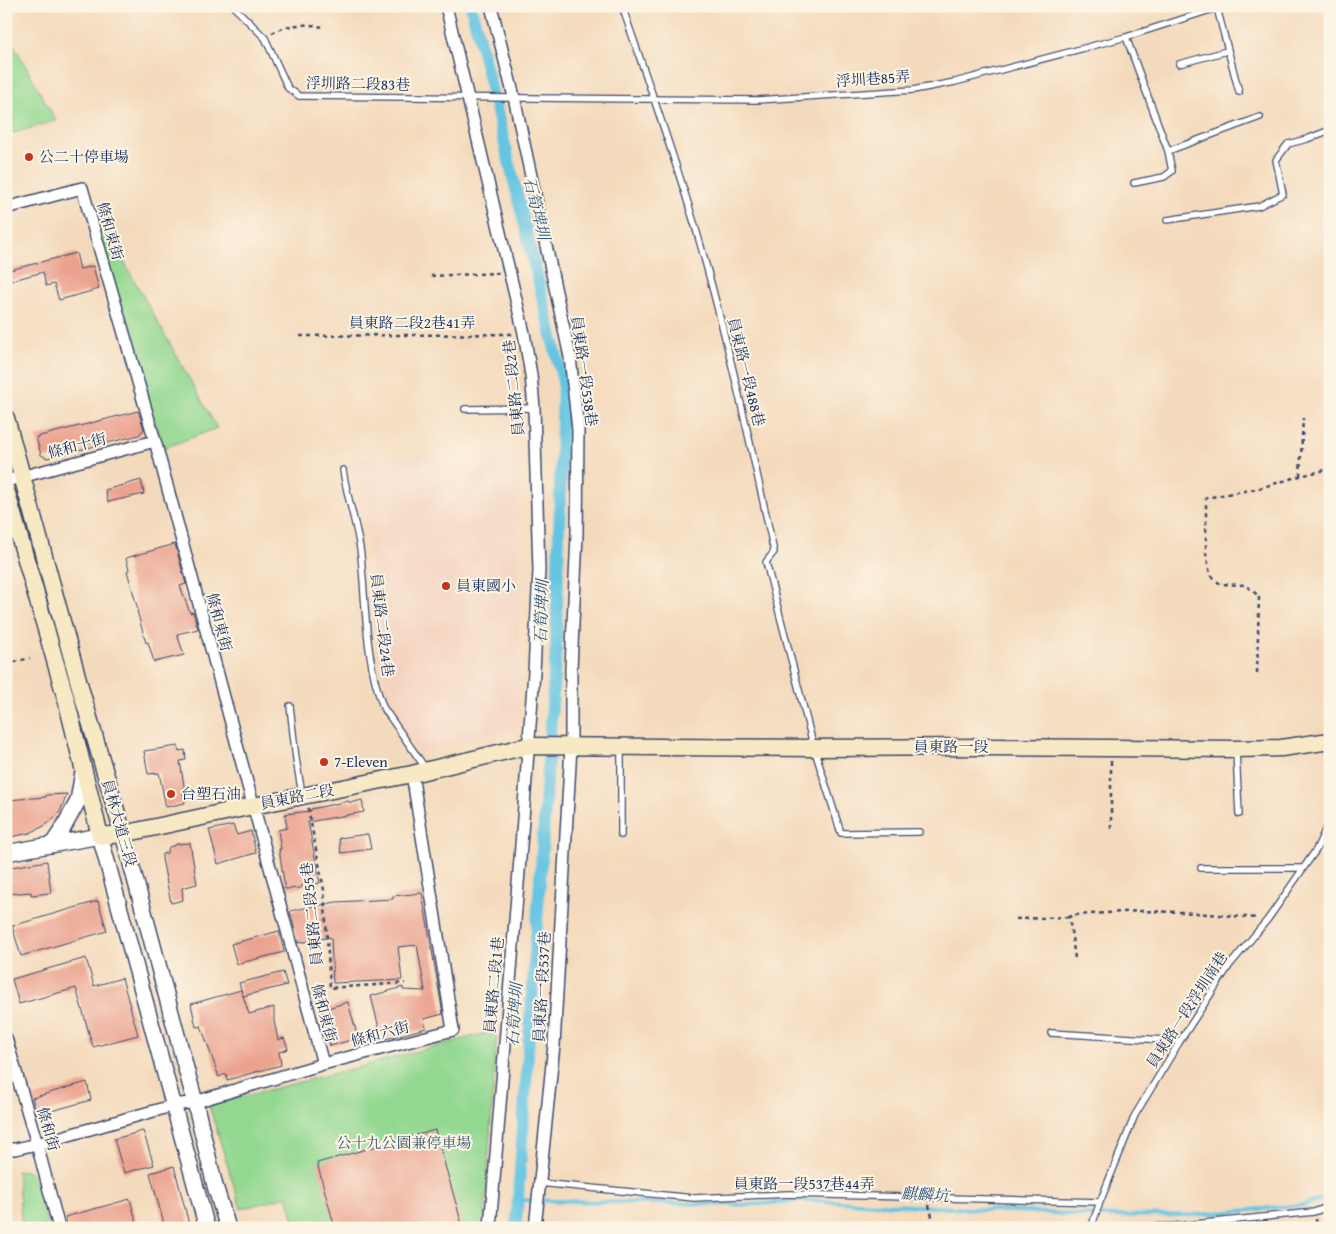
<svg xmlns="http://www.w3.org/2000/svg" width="1336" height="1234" font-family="'Gentium Book Plus','Noto Serif TC',serif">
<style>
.built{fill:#f4d3c0}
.green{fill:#93d891;stroke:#578478}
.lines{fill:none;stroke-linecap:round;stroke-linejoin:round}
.stream{stroke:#63c5e2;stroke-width:4}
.canal{stroke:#63c5e2;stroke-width:12}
.building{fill:#eba38f}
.service-casing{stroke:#3c496c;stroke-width:8}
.minor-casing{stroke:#3c496c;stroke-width:14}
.tertiary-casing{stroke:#3c496c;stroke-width:18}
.secondary-casing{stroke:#3c496c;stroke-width:19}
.path{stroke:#3c496c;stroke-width:2.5;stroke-dasharray:4 4;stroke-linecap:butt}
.service{stroke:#fff;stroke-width:5.5}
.minor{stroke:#fff;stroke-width:11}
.tertiary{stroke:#fff;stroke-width:15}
.secondary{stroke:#f7e9c3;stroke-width:16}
.poi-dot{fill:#c8321e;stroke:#fcf5e5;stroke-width:2}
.labels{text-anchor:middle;stroke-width:4;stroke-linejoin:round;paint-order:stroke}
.street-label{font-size:15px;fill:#1b2f5e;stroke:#fcf5e5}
.poi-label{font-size:15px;fill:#1b2f5e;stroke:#fcf5e5;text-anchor:start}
.park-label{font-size:15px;fill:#39596b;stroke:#fcf5e5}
.water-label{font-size:16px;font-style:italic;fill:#2d547f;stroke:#fcf5e5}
</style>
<rect width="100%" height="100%" fill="#fcf5e5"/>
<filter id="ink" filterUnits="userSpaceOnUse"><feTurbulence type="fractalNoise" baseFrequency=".02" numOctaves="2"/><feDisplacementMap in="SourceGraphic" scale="10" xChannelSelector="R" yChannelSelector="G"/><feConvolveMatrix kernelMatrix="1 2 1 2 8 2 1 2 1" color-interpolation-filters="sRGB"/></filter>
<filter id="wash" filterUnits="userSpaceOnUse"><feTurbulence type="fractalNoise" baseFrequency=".0096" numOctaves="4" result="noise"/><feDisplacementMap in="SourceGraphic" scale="20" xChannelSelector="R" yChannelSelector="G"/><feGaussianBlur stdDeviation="1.12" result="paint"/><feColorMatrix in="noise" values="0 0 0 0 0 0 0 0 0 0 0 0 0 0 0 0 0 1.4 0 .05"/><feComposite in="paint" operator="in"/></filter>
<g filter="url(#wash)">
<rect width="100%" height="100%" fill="#f4dabc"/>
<path class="built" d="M519,450L518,727L420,754L388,710L378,642L367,529L346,458Z"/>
<path class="green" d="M6,31L56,121L6,135Z
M87,196L217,428L162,449Z
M497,1030L484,1228H296L287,1196L241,1209L209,1105L355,1068Z
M17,1170L28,1171L36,1184L49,1228H22Z"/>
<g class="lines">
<path class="stream" d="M518,1200L749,1205L806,1200L1103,1216L1194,1215L1304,1205L1330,1196"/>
<path class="canal" d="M471,6L563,382L556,647L516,1228"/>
</g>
<g id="blocks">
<path class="building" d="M76,253L80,269L93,266L99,289L59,300L54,284L46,286L43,272L6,282V271Z
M138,411L144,429L139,435L47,458L41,455L36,437Z
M141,480L144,494L108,502L105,490Z
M175,544L186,584L180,586L190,613L193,612L198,629L177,634L184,655L154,662L148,642L146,643L137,611L138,610L127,571L129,570L126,558Z
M178,746L179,751L185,750L186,760L180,761L185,792L183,793L185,803L166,807L159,773L148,774L144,751Z
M67,794L60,812L46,825L30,833L6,838V800L46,797V795Z
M362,800L364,812L308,822L320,883L301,886V888L285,889L279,849H281L278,830L287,828L285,814L311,811V809L349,801L350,803Z
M233,825L237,835L251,831L256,853L218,864L209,830Z
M368,834L371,849L341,853L339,838Z
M190,843L197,884L182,888L183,900L171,903L162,859V854L167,853L169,847L176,845V844Z
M47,861L51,893L31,895V892L6,894V868Z
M422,893L443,1014L424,1019L426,1028L382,1040L371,996L403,987V990L425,991L417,945L398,947L402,980L333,983L331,937L298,943L290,911L336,902L393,899V896Z
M98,901L107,931L21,956L12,926Z
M279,931L284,952L237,964L231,944Z
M86,958L94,986L122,978L138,1035L93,1047L76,988L19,1004L12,979Z
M283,972L287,985L243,996L239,983Z
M241,990L249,1014L274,1007V1021L278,1040L284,1038L288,1049L279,1052L281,1065L227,1080L226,1074L219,1077L201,1026L196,1027L191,1004Z
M348,1002L358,1038L330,1046L321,1010Z
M87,1082L91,1100L37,1115L32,1098Z
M435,1130L463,1228H335L317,1163Z
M143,1131L154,1165L124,1173L114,1139Z
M174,1166L190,1228H165L150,1173Z
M130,1199L138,1228H68L65,1217Z"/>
</g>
</g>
<g filter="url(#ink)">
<use href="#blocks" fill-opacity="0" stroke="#3c496c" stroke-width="1"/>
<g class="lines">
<g class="service-casing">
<path id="service" d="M236,6V9L265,38L288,88L299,96L757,100L913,90L955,82L1126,37L1223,6
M622,6C649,85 677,163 700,243C729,345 752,449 774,552L766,562L814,748L841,833L919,832
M1195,6L1198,14
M1217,8L1239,92
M1126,37L1168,151L1172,171L1164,177L1134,183
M1179,64L1227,51
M1168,151L1260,117
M1167,220L1259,206L1283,194L1276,160L1288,144L1307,139L1330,130
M465,409L534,408
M343,470C347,499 358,527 361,556C366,606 365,659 383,707L426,769
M290,706L296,759L302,794
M1236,751L1239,814
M621,835V749
M1201,868H1303
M1051,1033L1180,1041
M539,1183L694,1198L789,1194L1100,1202
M1091,1228L1100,1202L1135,1115L1180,1041L1229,966L1268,919L1316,850L1330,820
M1122,1228L1175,1226L1314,1212L1330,1206"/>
</g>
<g class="minor-casing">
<path id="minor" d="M446,6L524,333L531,375L534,408L539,570L534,672L520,859L490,1228
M491,6L514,97L570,357L578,430L577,534L571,669V747L554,1045L535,1228
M6,208L82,188L155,441L323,1064
M6,481L155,441
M6,1038L37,1144L59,1228
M6,1149H15L37,1144L175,1105L195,1102L323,1064L453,1030L412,774"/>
</g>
<g class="tertiary-casing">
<path id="tertiary" d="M123,834L195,1102L215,1186L228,1228
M52,845L62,830L78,801L83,772
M6,853L100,836L207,1228"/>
</g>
<g class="secondary-casing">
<path id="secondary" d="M6,418L82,694L123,834
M6,490L66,699L100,836L123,834L253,806L412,774L527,746L814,748L986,747L1236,749L1281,748L1330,741"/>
</g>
<path class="path" d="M272,33C288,24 305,23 322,27
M431,276L499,273
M1326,304L1330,313
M300,336L513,334
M1300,476L1303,418
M6,664L30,658
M1257,673L1259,596L1245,585L1220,584L1210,574L1206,553V498L1260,488L1300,476L1330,469
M308,808L324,890L330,988L405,983
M1111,829V760
M1016,919L1069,917
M1075,958L1069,917L1073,915L1139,911L1182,912L1258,918
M314,989L330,988
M929,1205L935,1228
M1316,1219L1317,1228"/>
<use href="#service" class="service"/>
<use href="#minor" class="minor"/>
<use href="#tertiary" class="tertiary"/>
<use href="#secondary" class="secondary"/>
</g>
</g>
<g class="poi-dot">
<circle cx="29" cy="157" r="5"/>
<circle cx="446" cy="586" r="5"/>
<circle cx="324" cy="762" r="5"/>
<circle cx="171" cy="794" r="5"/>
</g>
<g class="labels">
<g class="street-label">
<text transform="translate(873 79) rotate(-4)" y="5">浮圳巷85弄</text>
<text transform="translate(358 84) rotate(1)" y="5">浮圳路二段83巷</text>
<text transform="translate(110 231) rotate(74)" y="5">條和東街</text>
<text x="412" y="328">員東路二段2巷41弄</text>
<text transform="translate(584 371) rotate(82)" y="5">員東路一段538巷</text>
<text transform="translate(746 372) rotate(76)" y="5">員東路一段488巷</text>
<text transform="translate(514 388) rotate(-96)" y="5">員東路二段2巷</text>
<text transform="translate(77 446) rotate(-15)" y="5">條和十街</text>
<text transform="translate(219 622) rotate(75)" y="5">條和東街</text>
<text transform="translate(382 625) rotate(83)" y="5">員東路二段24巷</text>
<text x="951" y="752">員東路一段</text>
<text transform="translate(297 797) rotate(-11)" y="5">員東路二段</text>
<text transform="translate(119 823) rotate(74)" y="5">員林大道三段</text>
<text transform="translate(312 914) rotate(-96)" y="5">員東路二段55巷</text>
<text transform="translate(494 985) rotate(-85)" y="5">員東路二段1巷</text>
<text transform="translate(542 987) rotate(-87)" y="5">員東路一段537巷</text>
<text transform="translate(1187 1010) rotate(-57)" y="5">員東路一段浮圳南巷</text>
<text transform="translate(324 1013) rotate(75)" y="5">條和東街</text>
<text transform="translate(380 1034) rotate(-15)" y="5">條和六街</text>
<text transform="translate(48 1129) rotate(74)" y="5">條和街</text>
<text x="804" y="1189">員東路一段537巷44弄</text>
</g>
<g class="poi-label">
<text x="39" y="162">公二十停車場</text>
<text x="456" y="591">員東國小</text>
<text x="334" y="767">7-Eleven</text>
<text x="181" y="799">台塑石油</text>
</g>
<g class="park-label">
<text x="404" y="1148">公十九公園兼停車場</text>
</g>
<g class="water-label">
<text transform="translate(537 208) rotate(76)" y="6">石筍埤圳</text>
<text transform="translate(541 612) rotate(-88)" y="6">石筍埤圳</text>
<text transform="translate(514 1015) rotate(-86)" y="6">石筍埤圳</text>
<text transform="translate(925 1194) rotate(3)" y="6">麒麟坑</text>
</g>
</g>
<rect width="1336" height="1234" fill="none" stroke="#fcf5e5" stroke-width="25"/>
</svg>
